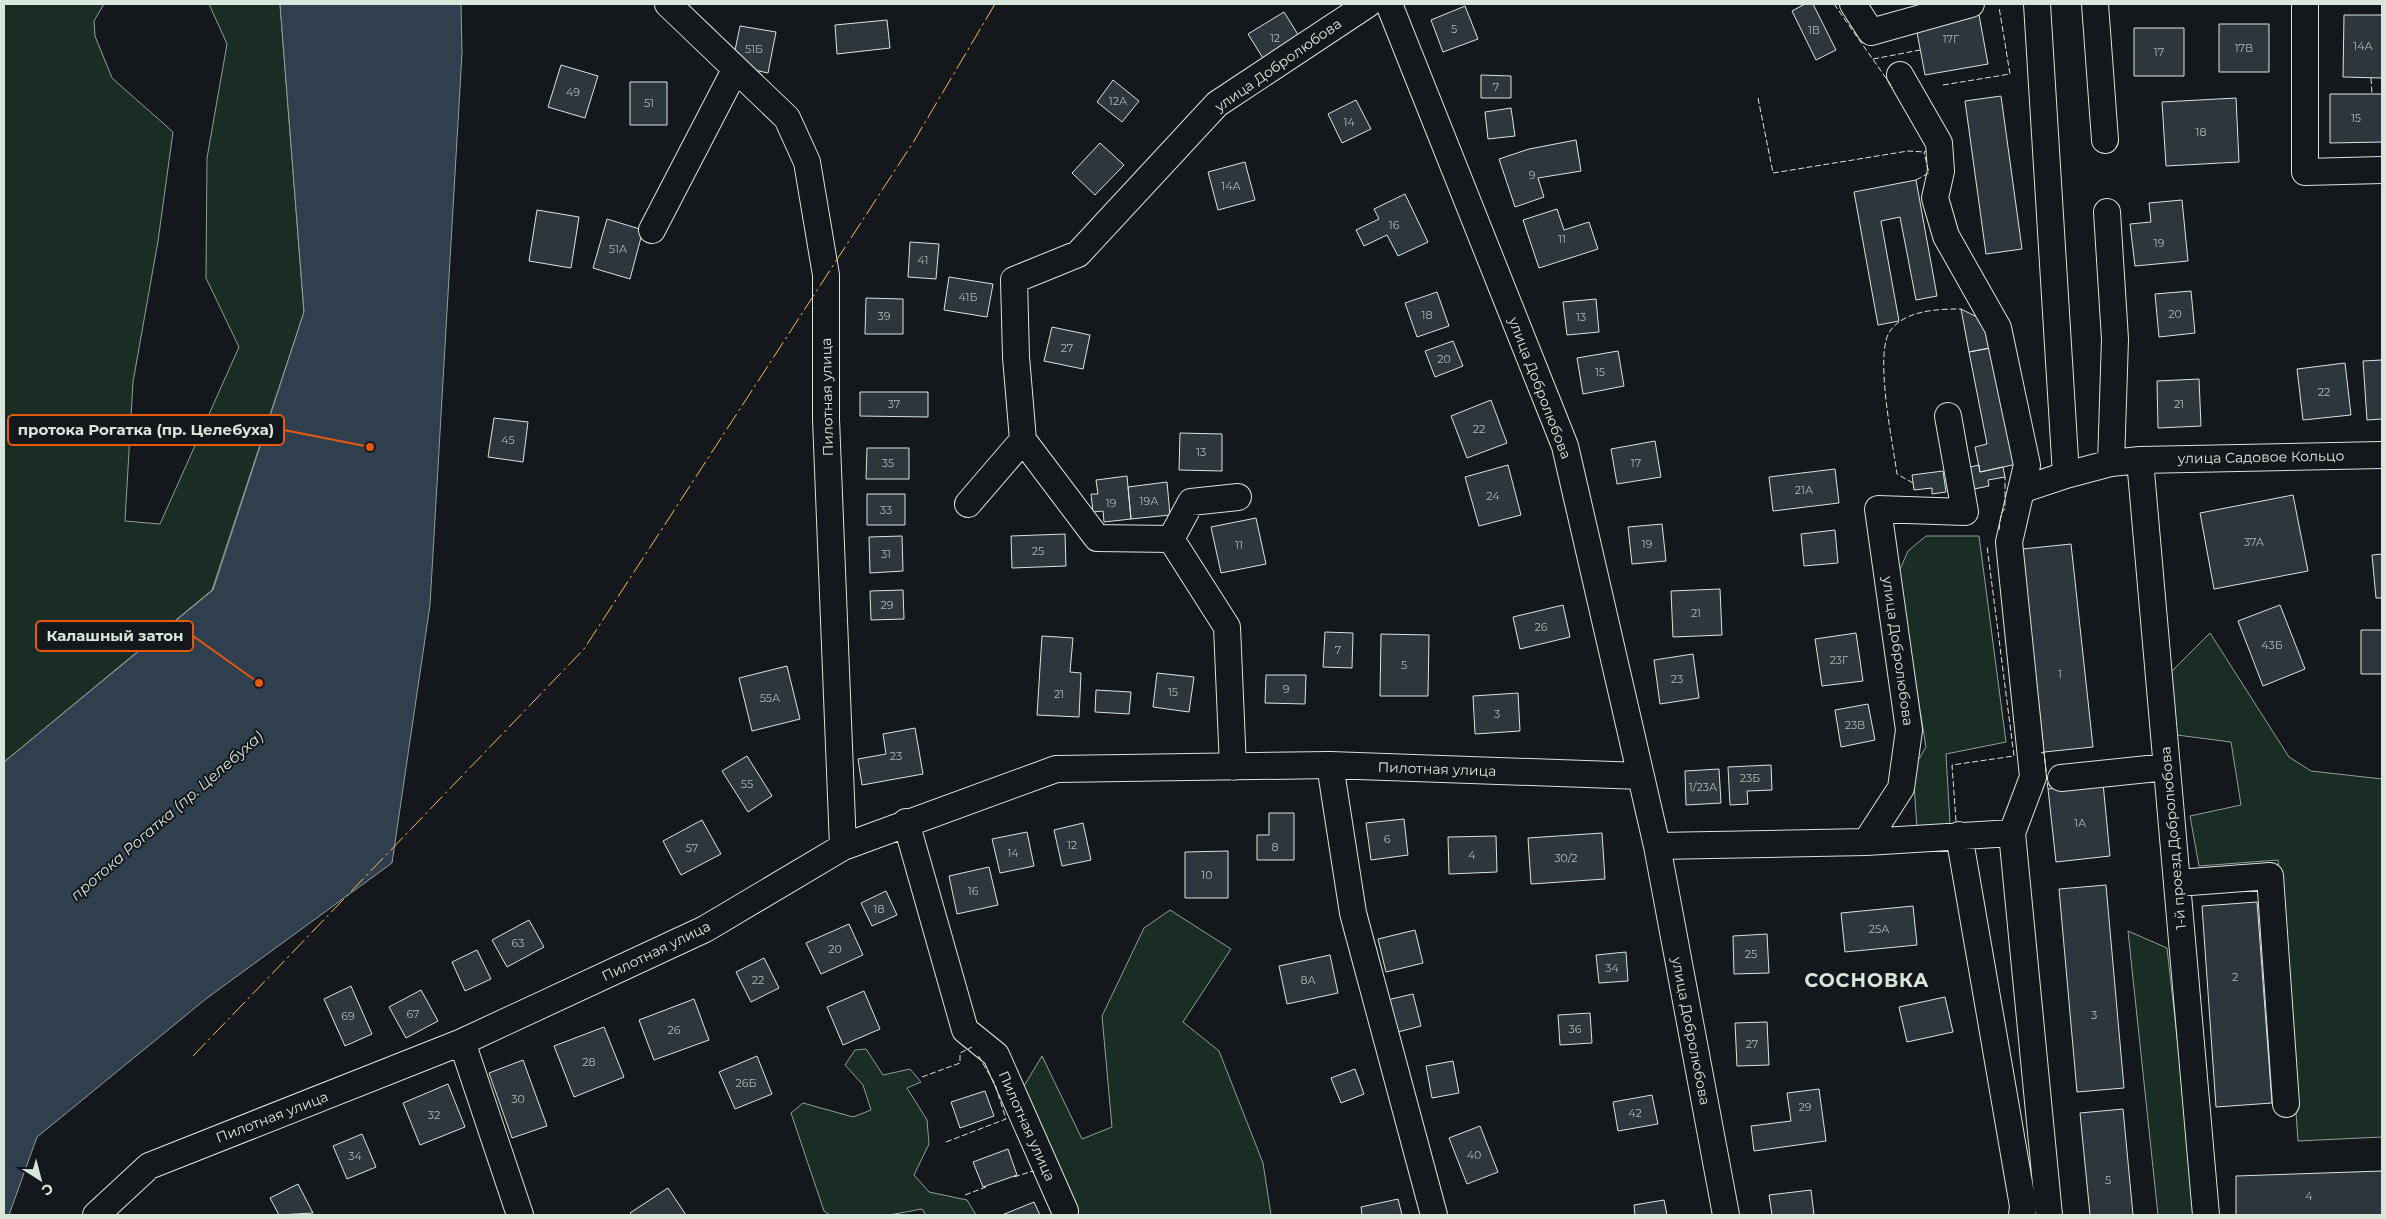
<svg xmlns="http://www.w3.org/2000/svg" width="2386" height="1219" font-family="Montserrat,sans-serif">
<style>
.green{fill:#1a2d24;stroke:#939e99}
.water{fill:#2f3f4d;stroke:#939e99}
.building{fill:#2c363c;stroke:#d8e6dc}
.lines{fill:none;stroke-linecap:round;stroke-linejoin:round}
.minor-casing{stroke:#d8e6dc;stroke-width:28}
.minor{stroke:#14181c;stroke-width:26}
.fence{stroke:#d8e6dc;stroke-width:1;stroke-dasharray:6 2.5;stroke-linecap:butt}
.power{stroke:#ffb74d;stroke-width:1;stroke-dasharray:18 4 2.5 4;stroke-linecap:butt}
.labels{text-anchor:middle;stroke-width:4;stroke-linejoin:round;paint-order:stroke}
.number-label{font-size:11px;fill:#adbab4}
.street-label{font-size:14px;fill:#d8e6dc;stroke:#14181c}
.water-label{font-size:15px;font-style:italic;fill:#d8e6dc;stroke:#14181c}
.district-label{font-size:19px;font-weight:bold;letter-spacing:1px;fill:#d8e6dc;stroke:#14181c}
.leader{fill:none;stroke:#e8590c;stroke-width:2}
.callout-dot{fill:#e8590c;stroke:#14181c;stroke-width:2}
.callout{fill:#14181c;stroke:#e8590c;stroke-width:2}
.callout-label{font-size:15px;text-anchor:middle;font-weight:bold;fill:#d8e6dc}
</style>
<rect width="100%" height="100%" fill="#14181c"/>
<path class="green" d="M4,4H104L94,21L95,36L112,78L173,132L158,241L133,382L125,521L160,524L239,347L206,278L207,158L227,44L209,4H280L304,312L212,590L4,762Z
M1926,536H1979L2006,742L1946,754L1950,824L1917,829L1913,769L1926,747L1898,574L1908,551Z
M2210,633L2289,757L2311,771L2382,779V1137L2298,1141L2278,860L2199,866L2190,816L2241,805L2231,742L2169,734L2164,679Z
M1170,910L1231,949L1183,1022L1219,1051L1263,1163L1271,1215H1076L1024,1086L1042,1056L1082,1139L1112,1127L1102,1016L1144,928Z
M2128,931L2167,948L2197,1215H2158Z
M866,1049L883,1075L910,1069L921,1082L907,1088L927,1120L929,1144L914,1175L929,1192L967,1200L976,1215H926L922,1209L889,1215H830L824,1211L791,1113L803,1103L853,1117L871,1110L863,1085L845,1065L855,1050Z"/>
<path class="water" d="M280,4H461L462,53L430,605L392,863L207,998L37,1137L9,1215H4V762L213,590L304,312Z"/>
<path class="building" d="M1805,4H1813L1836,50L1816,60L1792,11Z
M1465,6L1478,39L1443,52L1431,20Z
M1284,12L1302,41L1266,63L1248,34Z
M1979,15L1988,64L1925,75L1916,27Z
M2344,15H2382V78L2343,77Z
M887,20L890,48L837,54L835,25Z
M2219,24H2269V72H2219Z
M740,26L776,32L768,73L732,65Z
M2134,28H2184V76H2134Z
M561,65L598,76L585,118L548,107Z
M1481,75L1511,76V98H1481Z
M1113,80L1139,101L1122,122L1097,102Z
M630,82H667V125H630Z
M2330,94H2382V142L2330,143Z
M2001,96L2022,249L1986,254L1965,101Z
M2236,98L2239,162L2166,166L2162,102Z
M1356,100L1371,129L1342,143L1328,114Z
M1511,108L1515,136L1488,139L1485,112Z
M1576,140L1581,171L1538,178L1544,197L1515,207L1499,159L1529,149Z
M1100,143L1124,165L1095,195L1072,173Z
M1245,162L1255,200L1218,210L1208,172Z
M1916,180L1937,296L1916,300L1900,217L1881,221L1899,321L1878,325L1854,192Z
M1405,194L1428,242L1398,256L1387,235L1364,246L1356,230L1379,219L1374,209Z
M2182,200L2188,261L2135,266L2130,224L2151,222L2149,203Z
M1557,209L1564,230L1589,222L1598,249L1539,268L1523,220Z
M537,210L579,217L571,268L529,261Z
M607,219L643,230L630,279L593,268Z
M910,242L939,244L936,279L908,277Z
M949,277L993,284L987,317L944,310Z
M2191,291L2195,333L2159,337L2155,294Z
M1437,292L1449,326L1417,337L1405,303Z
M866,298L903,299V334H865Z
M1596,299L1599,332L1567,335L1563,302Z
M1961,309L1983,320L1995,347L1969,352Z
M1052,327L1090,335L1083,369L1044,361Z
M1453,341L1463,366L1435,377L1425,351Z
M1995,347L2017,464L1980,472L1975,447L1987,444L1969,352Z
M1618,351L1624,386L1583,394L1577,358Z
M2382,360V419L2367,420L2363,361Z
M2345,363L2351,415L2303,420L2297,369Z
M2199,379L2201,426L2158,428L2157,381Z
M860,392H928V417L860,416Z
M1491,400L1507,443L1467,458L1451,416Z
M494,418L528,422L523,462L488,457Z
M1180,433L1222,434V471L1179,470Z
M1655,441L1661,477L1617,484L1611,449Z
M867,448H909V479H866Z
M1508,465L1521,515L1479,526L1465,477Z
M1979,465L1980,472L2003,467L2005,477L1988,480L1989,486L1974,489L1970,467Z
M1835,469L1839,503L1773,511L1769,477Z
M1943,471L1946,492L1932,494V488L1914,490L1912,475Z
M1127,476L1131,519L1104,522L1103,511L1093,512L1091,494H1098L1096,480Z
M1167,482L1170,515L1131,519L1128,487Z
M867,494H905V525H867Z
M2293,495L2308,571L2214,589L2200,513Z
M1256,518L1266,564L1221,573L1211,527Z
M1662,524L1666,561L1632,564L1628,527Z
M1835,530L1838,563L1804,566L1801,534Z
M1065,534L1066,566L1012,568L1011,536Z
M902,536L903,571L870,573L869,537Z
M2071,544L2093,747L2044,752L2022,549Z
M2382,554V598H2376L2372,555Z
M1720,589L1722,635L1673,637L1671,591Z
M903,590L904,619L871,620L870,591Z
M1563,605L1570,637L1520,649L1513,617Z
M2280,605L2305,669L2263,686L2238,621Z
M2361,630H2382V674H2361Z
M1325,632L1353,633L1352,668L1323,667Z
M1856,633L1863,681L1822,686L1815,639Z
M1381,634L1429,635L1428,696H1380Z
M1042,636L1073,638L1070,672L1081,673L1079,717L1037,715Z
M1693,654L1699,698L1660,704L1654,660Z
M787,666L800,719L752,731L739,678Z
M1157,673L1194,677L1189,712L1153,707Z
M1266,675H1306L1305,704L1265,703Z
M1096,690L1131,692L1129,714L1095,712Z
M1518,693L1520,731L1475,734L1473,696Z
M1868,704L1875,740L1841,747L1835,710Z
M915,728L923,774L862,785L858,759L886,754L883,734Z
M747,756L772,796L748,812L722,771Z
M1771,765L1772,790L1747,791L1748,804L1730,805L1728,767Z
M1719,769L1721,803L1686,805L1685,771Z
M2103,783L2110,856L2056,862L2048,789Z
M1269,813H1294V860H1257V835H1269Z
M1404,819L1408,855L1371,860L1366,823Z
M702,820L721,854L681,875L663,841Z
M1083,823L1091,860L1062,866L1054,830Z
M1027,832L1034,866L1000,873L992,839Z
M1602,833L1605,879L1531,884L1528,838Z
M1496,836L1497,872L1449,874L1448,837Z
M1228,851V898H1185V852Z
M989,867L998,905L957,914L949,876Z
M2106,885L2124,1088L2077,1092L2059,889Z
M886,891L897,915L872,926L861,903Z
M2257,902L2272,1103L2216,1107L2202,906Z
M1913,906L1917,945L1845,952L1841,913Z
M529,920L544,947L507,967L492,940Z
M849,924L863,955L821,974L806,943Z
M1415,930L1423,963L1386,972L1378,939Z
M1767,934L1769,973L1734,974L1733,936Z
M477,950L491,979L465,991L452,962Z
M1626,952L1628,981L1599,983L1596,955Z
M1330,955L1338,993L1287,1004L1279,966Z
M764,958L779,988L751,1002L736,972Z
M351,986L372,1034L345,1046L324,999Z
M421,990L438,1021L406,1038L389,1007Z
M864,991L880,1029L843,1045L827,1007Z
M1413,994L1421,1026L1394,1033L1387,1000Z
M1945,997L1953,1032L1907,1042L1899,1007Z
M694,999L709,1040L654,1060L639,1020Z
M1590,1013L1592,1043L1560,1045L1558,1015Z
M1767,1022L1769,1065L1737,1066L1735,1023Z
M604,1027L624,1077L574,1097L554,1046Z
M757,1056L772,1094L735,1109L719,1072Z
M523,1060L547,1126L512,1138L489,1073Z
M1453,1061L1459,1093L1432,1098L1426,1066Z
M1355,1069L1364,1094L1341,1103L1331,1078Z
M448,1084L465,1127L420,1145L403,1103Z
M1819,1089L1826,1141L1754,1151L1751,1126L1791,1121L1787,1093Z
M985,1091L994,1116L960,1128L951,1102Z
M1652,1095L1658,1124L1618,1131L1613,1102Z
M2123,1109L2133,1215H2090L2080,1113Z
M1480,1126L1498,1172L1467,1184L1449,1138Z
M362,1134L376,1167L347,1179L333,1146Z
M1008,1149L1017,1175L983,1187L973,1162Z
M2382,1171V1215H2236V1176Z
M298,1184L313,1213L279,1215L270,1198Z
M668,1188L686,1215H632L630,1213Z
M1811,1190L1814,1215H1772L1769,1195Z
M1398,1199L1402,1215H1362L1361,1207Z
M1664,1200L1667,1215H1635L1634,1205Z
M1034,1202L1040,1215H1002Z"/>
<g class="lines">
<g class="minor-casing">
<path id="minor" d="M668,4L787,118L807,162L826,275V419L843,847
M1389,4L1565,446L1657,846L1726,1215
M1853,4L1871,32L1971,4
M2037,4L2066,475L2111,463L2140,460L2382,455
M2095,4L2105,140
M2305,4V172L2382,170
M1900,75L1939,143L1941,171L1935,198L1946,236L1998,328L2027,465L2021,490
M2107,212L2115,339L2111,463
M652,230L735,70
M2140,460L2206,1215
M968,504L1023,440
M1171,539L1191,502L1238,497
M1330,765L1353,913L1434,1215
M1233,767L1227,627L1171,539L1097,538L1023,440L1016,357L1014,280L1078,254L1217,104L1368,4
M2061,778L2167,767
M906,822L965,1030L996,1055L1065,1211
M1959,835L2023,1206L2022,1215
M1866,842L1901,788L1909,730L1878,509L1965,512L1948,416
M1657,846L1866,842L2012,833
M2177,883L2270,876L2286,1104
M462,1042L520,1215
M96,1215L149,1166L462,1042L705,929L843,847L1056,769L1330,765L1641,776
M2049,1215L2012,833L2033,777L2009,542L2021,490L2066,475"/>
</g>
<use href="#minor" class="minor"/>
<path class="fence" d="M1834,4L1893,88
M1873,59L1920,50
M2371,78L2372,94
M1943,85L2010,74L1999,7
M1758,98L1773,173L1908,151L1924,152
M1916,180L1929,173L1924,152L1926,151
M1913,483L1897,474C1893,444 1874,354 1890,331C1905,310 1938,309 1961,309
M1999,530L2001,514L2005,508V477
M2041,753L2044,752L2048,789
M1956,821L1952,765L2014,756L1987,546
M922,1077L960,1063V1053L972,1047
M946,1142L1006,1119L995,1084L978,1055
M1014,1177L1033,1171L1034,1173
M965,1195L986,1187"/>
<path class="power" d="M193,1056L584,649L914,141L995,4"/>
</g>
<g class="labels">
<g class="number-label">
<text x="1454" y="33">5</text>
<text x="1814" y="34">1В</text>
<text x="1275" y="42">12</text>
<text x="1951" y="43">17Г</text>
<text x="2363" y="50">14А</text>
<text x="2244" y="52">17В</text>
<text x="754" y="53">51Б</text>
<text x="2159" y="56">17</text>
<text x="1496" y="91">7</text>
<text x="573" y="96">49</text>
<text x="1118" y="105">12А</text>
<text x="649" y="107">51</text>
<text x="2356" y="122">15</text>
<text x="1349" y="126">14</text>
<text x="2201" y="136">18</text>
<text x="1532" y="179">9</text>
<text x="1231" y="190">14А</text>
<text x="1394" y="229">16</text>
<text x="1562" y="243">11</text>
<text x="2159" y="247">19</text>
<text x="618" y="253">51А</text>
<text x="923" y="264">41</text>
<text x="968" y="301">41Б</text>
<text x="2175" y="318">20</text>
<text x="1427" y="319">18</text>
<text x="884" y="320">39</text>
<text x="1581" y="321">13</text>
<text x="1067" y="352">27</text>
<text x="1444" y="363">20</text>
<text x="1600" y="376">15</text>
<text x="2324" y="396">22</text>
<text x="894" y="408">37</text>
<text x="2179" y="408">21</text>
<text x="1479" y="433">22</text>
<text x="508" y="444">45</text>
<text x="1201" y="456">13</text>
<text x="888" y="467">35</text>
<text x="1636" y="467">17</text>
<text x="1804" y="494">21А</text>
<text x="1493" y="500">24</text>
<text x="1149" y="505">19А</text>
<text x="1111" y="507">19</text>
<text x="886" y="514">33</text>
<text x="2254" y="546">37А</text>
<text x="1647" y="548">19</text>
<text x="1239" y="549">11</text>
<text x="1038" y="555">25</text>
<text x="886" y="558">31</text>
<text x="887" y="609">29</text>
<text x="1696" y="617">21</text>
<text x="1541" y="631">26</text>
<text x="2272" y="649">43Б</text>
<text x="1338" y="654">7</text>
<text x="1839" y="664">23Г</text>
<text x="1404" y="669">5</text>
<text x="2060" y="678">1</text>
<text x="1677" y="683">23</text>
<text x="1286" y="693">9</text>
<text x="1173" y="696">15</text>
<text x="1059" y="698">21</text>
<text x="770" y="702">55А</text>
<text x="1497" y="718">3</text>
<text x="1855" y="729">23В</text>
<text x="896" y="760">23</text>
<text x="1750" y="782">23Б</text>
<text x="747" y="788">55</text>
<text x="1703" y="791">1/23А</text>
<text x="2080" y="827">1А</text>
<text x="1387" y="843">6</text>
<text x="1072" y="849">12</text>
<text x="1275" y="851">8</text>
<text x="692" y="852">57</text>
<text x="1013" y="857">14</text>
<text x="1472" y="859">4</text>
<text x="1566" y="862">30/2</text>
<text x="1207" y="879">10</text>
<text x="973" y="895">16</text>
<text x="879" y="913">18</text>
<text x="1879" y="933">25А</text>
<text x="518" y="947">63</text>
<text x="835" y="953">20</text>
<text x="1751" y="958">25</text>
<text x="1612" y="972">34</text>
<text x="2235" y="981">2</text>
<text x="758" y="984">22</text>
<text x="1308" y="984">8А</text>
<text x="413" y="1018">67</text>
<text x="2094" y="1019">3</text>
<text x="348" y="1020">69</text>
<text x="1575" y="1033">36</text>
<text x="674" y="1034">26</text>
<text x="1752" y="1048">27</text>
<text x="589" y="1066">28</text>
<text x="746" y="1087">26Б</text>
<text x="518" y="1103">30</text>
<text x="1805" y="1111">29</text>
<text x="1635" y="1117">42</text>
<text x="434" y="1119">32</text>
<text x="1474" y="1159">40</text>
<text x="355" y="1160">34</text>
<text x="2108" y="1184">5</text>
<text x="2309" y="1200">4</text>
</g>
<g class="street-label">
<text transform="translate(1278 65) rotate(-35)" y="5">улица Добролюбова</text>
<text transform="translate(1540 388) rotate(69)" y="5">улица Добролюбова</text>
<text transform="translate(827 397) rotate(-91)" y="5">Пилотная улица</text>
<text transform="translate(2261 457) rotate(-1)" y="5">улица Садовое Кольцо</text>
<text transform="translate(1898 651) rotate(82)" y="5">улица Добролюбова</text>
<text transform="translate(1437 769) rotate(2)" y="5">Пилотная улица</text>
<text transform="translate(2173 838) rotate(-95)" y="5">1-й проезд Добролюбова</text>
<text transform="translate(656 951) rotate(-26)" y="5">Пилотная улица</text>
<text transform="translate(1691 1031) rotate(79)" y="5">улица Добролюбова</text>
<text transform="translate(272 1117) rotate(-21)" y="5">Пилотная улица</text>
<text transform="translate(1027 1126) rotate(66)" y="5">Пилотная улица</text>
</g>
<g class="water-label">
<text transform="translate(167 816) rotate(-41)" y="5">протока Рогатка (пр. Целебуха)</text>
</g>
<g class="district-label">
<text x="1867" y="987">СОСНОВКА</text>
</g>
</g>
<path class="leader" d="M370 447L284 430M259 683L193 636"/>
<g class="callout-dot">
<circle cx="370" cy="447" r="5"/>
<circle cx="259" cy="683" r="5"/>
</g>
<g class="callout">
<rect x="8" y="415" width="276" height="30" rx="5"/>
<rect x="36" y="621" width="157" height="30" rx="5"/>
</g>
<g class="callout-label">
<text x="146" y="435">протока Рогатка (пр. Целебуха)</text>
<text x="115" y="641">Калашный затон</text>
</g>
<rect width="2386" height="1219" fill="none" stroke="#d8e6dc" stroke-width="10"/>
<g transform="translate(40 1179) rotate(144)" stroke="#14181c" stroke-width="4" paint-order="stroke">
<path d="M0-4L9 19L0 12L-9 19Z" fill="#d8e6dc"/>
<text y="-8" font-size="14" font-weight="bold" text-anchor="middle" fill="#d8e6dc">С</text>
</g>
</svg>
